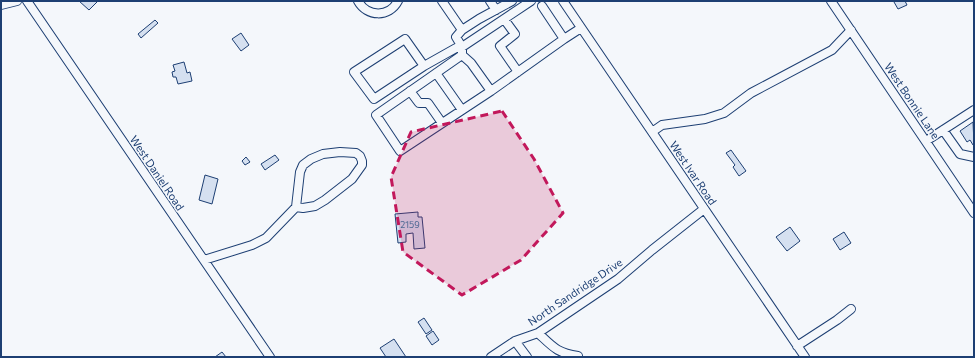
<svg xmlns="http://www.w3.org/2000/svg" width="975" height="358" font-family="Commissioner,sans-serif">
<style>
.building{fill:#d5e0f0;stroke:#1d3f73}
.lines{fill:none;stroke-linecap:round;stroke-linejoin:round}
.minor-casing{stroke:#1d3f73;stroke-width:10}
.minor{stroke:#f4f7fb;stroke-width:8}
.marked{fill:#c2185b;fill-opacity:0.2;stroke:#c2185b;stroke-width:3;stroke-dasharray:8 5;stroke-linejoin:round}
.labels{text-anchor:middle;stroke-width:3;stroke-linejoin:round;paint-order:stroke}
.number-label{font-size:9px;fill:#4b6792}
.street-label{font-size:11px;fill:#1d3f73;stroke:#f4f7fb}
</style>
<rect width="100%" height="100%" fill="#f4f7fb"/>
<path class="building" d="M79,1H98L89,10Z
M895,1H905L907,5L898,9L894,2Z
M155,20L158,23L141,38L138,34Z
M241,33L249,45L241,51L232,39Z
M184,62L187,73L190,72L192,81L178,84L176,77H173L172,72L175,71L173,65Z
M973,122L974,144L973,145L970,140L967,142L960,131Z
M731,150L746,171L739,176L733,167L735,165L726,153Z
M275,155L279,160L265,170L261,164Z
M246,157L250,162L245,165L242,161Z
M205,175L218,179L212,204L199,200Z
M418,212V217H422L425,248L414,249L413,233L406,234V242L398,243L395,214Z
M790,227L800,241L787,251L776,237Z
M844,232L851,243L840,250L833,239Z
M424,318L432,330L426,334L418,322Z
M433,331L439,340L432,345L426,336Z
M394,339L406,357H386L380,348Z
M222,352L226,357H215Z"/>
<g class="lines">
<g class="minor-casing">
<path id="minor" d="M27,1L270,357
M358,1C367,17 389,18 398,1
M442,1L462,30L479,19L512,1
M490,1L496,10
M563,1L805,357
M831,1L974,213
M1,5L17,1
M504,19L515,34L500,46L518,72
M564,39L581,28
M462,55L471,63L491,91L400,151L376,115L462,55V47L456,37L462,30
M424,66L405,39L354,72L374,99L424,66L456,48L462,47L531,1
M436,73L462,110
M410,91L419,103H428L442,123
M491,91L564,39L542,6
M943,130L960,154L974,157
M652,132L662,125L705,119L724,113L751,93L832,50L851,30
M926,141L974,110
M204,260L252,245L266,238L296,207L300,172L303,165L311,159L323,154L340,152L356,153L360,156L362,161V165L352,179L325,200L315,206L303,208L296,207
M538,333C553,347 557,353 578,356
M515,341L527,357
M797,346L837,320L851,309
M491,357L515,341L538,333L618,279L652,250L704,209"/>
</g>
<use href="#minor" class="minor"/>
</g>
<path class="marked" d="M502,111L534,159L563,213L521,260L462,295L403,252L391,177L411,132Z"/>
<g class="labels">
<g class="number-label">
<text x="410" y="228">2159</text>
</g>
<g class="street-label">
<text transform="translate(912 101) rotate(56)" y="4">West Bonnie Lane</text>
<text transform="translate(157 173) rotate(56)" y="4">West Daniel Road</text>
<text transform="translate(693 173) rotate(56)" y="4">West Ivar Road</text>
<text transform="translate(575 292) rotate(-34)" y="4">North Sandridge Drive</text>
</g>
</g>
<rect width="975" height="358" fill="none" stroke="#1d3f73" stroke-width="4"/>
</svg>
